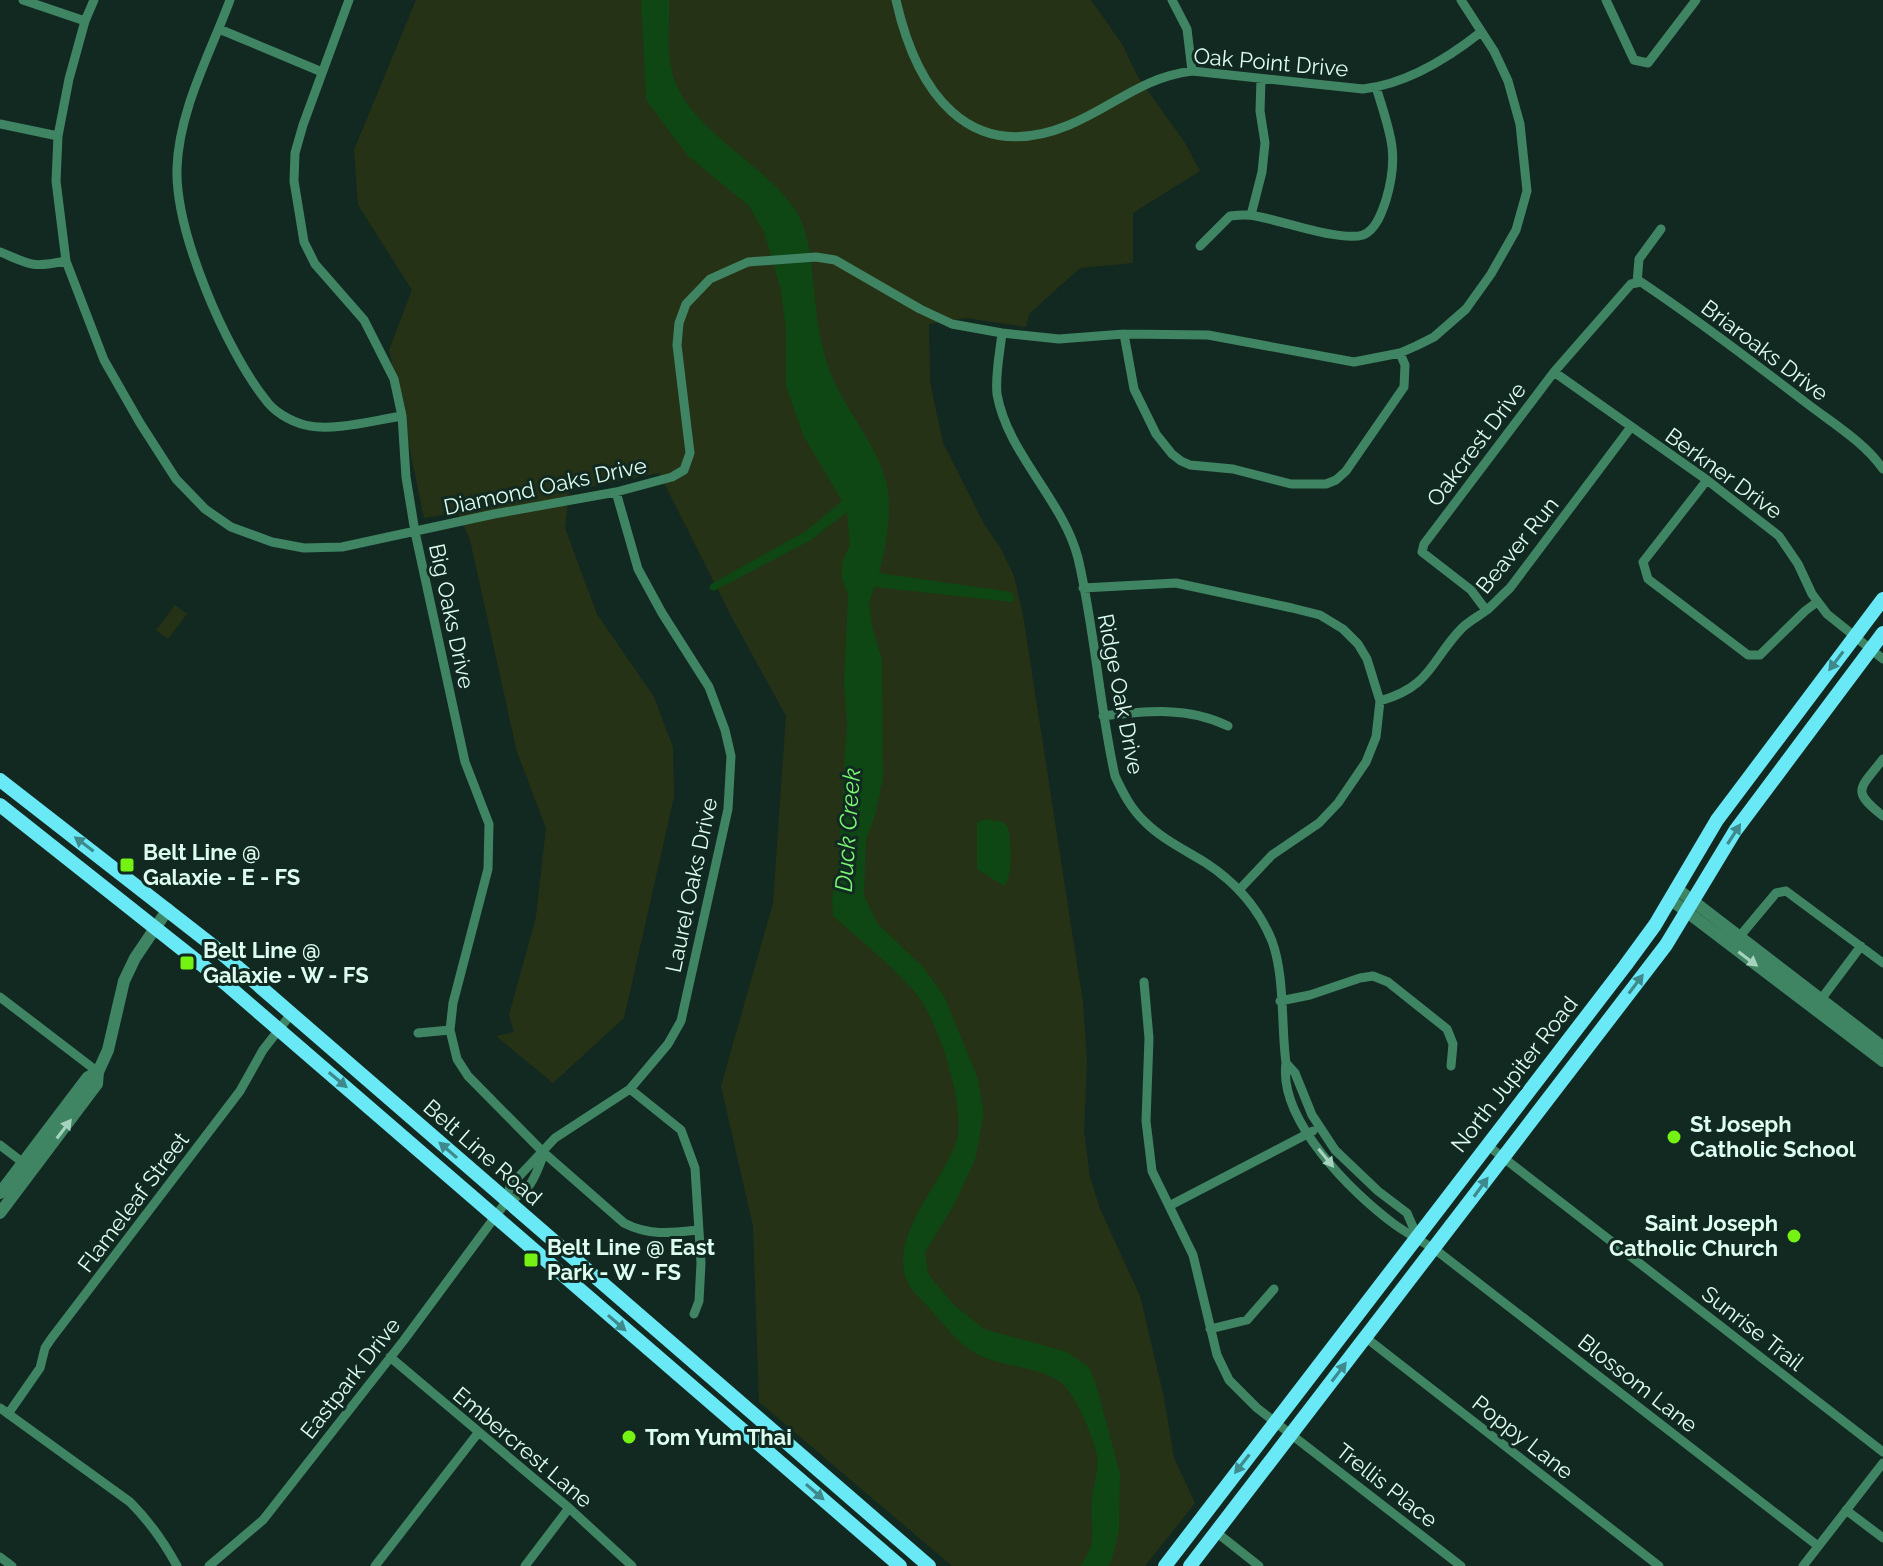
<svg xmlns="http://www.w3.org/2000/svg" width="1883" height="1566" font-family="Raleway,sans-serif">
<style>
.green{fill:#263215}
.water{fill:#0e4614}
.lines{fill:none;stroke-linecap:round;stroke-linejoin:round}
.minor{stroke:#408563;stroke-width:9}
.tertiary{stroke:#408563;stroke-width:12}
.primary{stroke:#69e9f6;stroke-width:14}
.oneway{fill:#3e898c}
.oneway2{fill:#a5d3be}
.poi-dot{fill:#73f213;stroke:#122921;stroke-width:3}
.labels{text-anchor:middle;stroke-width:6;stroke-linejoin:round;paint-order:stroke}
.street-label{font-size:22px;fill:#dcfdef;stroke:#122921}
.poi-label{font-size:22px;font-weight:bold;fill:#dcfdef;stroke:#122921;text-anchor:start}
.water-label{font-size:24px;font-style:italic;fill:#79f770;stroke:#122921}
</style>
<rect width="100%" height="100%" fill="#122921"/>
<path class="green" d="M416,0H1091L1122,44L1138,77L1185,143L1200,171L1133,213V263L1080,268L1029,314L1026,327L966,318L929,324L930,382L943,443L984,524L1001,549L1014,576L1023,615L1083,1003L1087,1061L1084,1131L1090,1177L1100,1209L1140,1296L1164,1398L1174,1458L1195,1503L1145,1566H952L759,1402L753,1226L721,1086L773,903L786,716L731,616L659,473L569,491L565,528L597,614L654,697L673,747L674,797L624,1018L553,1083L496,1036L514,1032L509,1015L536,917L546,828L517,752L470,540L458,512L424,518L389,350L412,290L358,205L354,150Z
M175,605L187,614L168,639L156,630Z"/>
<path class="water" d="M641,0H669C670,22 667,46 671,67C681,126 763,162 794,208C817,240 811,305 822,344C825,356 828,369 833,379C851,420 886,454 889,500C890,524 885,550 879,573L1012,592L1015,600L1011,602L874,587L869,604L873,630L882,659L883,778L875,816L866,839L864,895L877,923L923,967L944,996L977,1076L984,1113L975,1160L954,1205L925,1252L928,1274L954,1305L984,1329L1067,1352L1089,1367L1097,1387L1120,1474L1119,1530L1112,1560L1108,1566H1080C1101,1538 1088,1528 1092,1497C1094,1485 1099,1468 1097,1455C1093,1436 1075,1392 1059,1381C1034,1365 998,1367 973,1352C957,1342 942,1323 930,1309C923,1301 911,1291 907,1281C888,1238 941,1184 956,1143C968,1110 937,1015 913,990C889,963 860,940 833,916L832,897L837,880L847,724L844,683L848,595L842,578V563L850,544L847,512L811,540L714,591L709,589L711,584L806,531L842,501L803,435L786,386V330L781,290L764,232L749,206L688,156L646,100Z
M984,819L1003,822L1008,827C1011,840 1014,877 1004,886L977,869V823Z"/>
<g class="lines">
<path class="minor" d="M23,0L85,21
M94,0L85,21L69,79L58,136L56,181L66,261L104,360L140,423L176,479L205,509L231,527L272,542L304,548L342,547L494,514L616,492L672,477L684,470L690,453L677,345L679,323L686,304L710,279L748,262L816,257L835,260L920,309L952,324L1002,333L1059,339L1124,334L1208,335L1354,362L1400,353L1416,346L1434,337L1466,309L1491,274L1516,230L1527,191L1520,124L1508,81L1494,51L1461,0
M230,0C210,54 179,110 177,168C175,232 226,350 265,399C274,412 290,421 305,425C332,432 375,420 402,416
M349,0L303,125L295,153L294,181L304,242L315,264L364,320L394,379L402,416L406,477L415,532L465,762L489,824L488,869L453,1003L450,1030L457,1059L468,1076L544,1153L624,1223C649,1236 671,1233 698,1230
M896,0C916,89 967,167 1069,125C1115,106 1140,78 1192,71L1363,89C1407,84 1447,59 1481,32
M1172,0L1187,29L1192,71
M1606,0L1634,60L1648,63L1696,0
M219,29L322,72
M0,124L58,136
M1251,215L1262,172L1265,143L1260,111L1261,79
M1200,246L1230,216C1238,215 1247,214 1255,216C1281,220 1339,242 1363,235C1376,230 1382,212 1386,200C1400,153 1390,133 1376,87
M0,252C32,265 31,268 66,261
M1637,283L1639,259L1661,229
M1002,333C1000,352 995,375 997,394C1007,453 1063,500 1078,558C1095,630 1099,704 1115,776C1123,793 1131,809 1145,822C1162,839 1185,850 1206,863C1235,882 1259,909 1272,941C1285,976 1281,1026 1286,1063C1278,1120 1352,1193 1394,1224C1409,1235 1426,1243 1441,1254L1818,1546
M1124,334L1134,389L1156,434L1172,454L1181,461L1190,465L1233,469L1291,484H1326L1336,480L1346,471L1404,387L1405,365L1400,353
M1554,372L1707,480L1779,536L1798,564L1812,594L1827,614L1883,659
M1707,480L1643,562L1648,579L1748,655H1760L1805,611L1817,602
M1083,588L1176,583L1292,608L1320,615L1343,629L1358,644L1367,659L1380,701L1376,737L1366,762L1338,803L1319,823L1272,855L1239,890
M1486,610L1471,590L1422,552L1424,544L1554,372L1631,284L1641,282C1699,321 1754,363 1809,405C1834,424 1865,443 1883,469
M1380,701C1432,686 1430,661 1462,628C1469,621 1479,616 1487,610C1495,603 1502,595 1510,588L1631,427
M1103,716C1146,711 1188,706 1228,726
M1883,759C1860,789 1850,790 1883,816
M1740,936L1776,893L1786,891L1883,963
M1144,982L1149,1038L1146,1121L1152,1171L1193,1255L1217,1355L1229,1380L1257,1408L1461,1566
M0,997L98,1072
M1822,998L1861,946
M1280,1001L1310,995L1360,978L1373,976L1388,982L1447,1029L1453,1044L1451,1066
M418,1033L450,1030
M1286,1063L1295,1073L1312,1115L1335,1150L1378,1191L1407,1213L1417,1236
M630,1089L681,1130L695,1168L701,1263L699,1301L694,1314
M0,1145L26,1165
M1487,1145L1883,1452
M506,1202C529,1194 535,1178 543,1156
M1169,1206L1313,1131
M1210,1329L1247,1320L1274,1289
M1365,1337L1659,1566
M390,1357L569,1508L632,1566
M0,1408L130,1502C149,1521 164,1542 177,1566
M8,1414L40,1368L45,1348L51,1339L240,1091L263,1050L291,1014
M1846,1510L1883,1538
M1216,1532L1259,1566
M0,1557L12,1566
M209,1566L263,1520L404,1340L506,1202L510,1186L555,1138L630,1089L668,1044L681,1021L728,809L731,756L725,730L709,687L662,613L638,569L616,492
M375,1566L478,1433
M525,1566L569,1508
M1803,1566L1883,1463"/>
<path class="tertiary" d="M1676,888L1883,1047
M1670,899L1883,1061
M0,1193L88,1077L98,1072
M0,1213L97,1084L98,1072L108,1050L124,981L135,958L168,909"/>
<path class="primary" d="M0,780L212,945L929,1566
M0,805L226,984L900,1566
M1165,1566L1625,966L1655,925L1717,820L1883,599
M1190,1566L1666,945L1735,831L1883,633"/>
</g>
<defs><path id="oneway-solid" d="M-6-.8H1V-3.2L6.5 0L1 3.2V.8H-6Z" transform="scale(2)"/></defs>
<g class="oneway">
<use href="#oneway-solid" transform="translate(1836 661) rotate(127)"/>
<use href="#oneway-solid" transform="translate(1734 834) rotate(-57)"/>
<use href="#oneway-solid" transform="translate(84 844) rotate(-143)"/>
<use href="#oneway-solid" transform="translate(1636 984) rotate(-53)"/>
<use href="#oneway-solid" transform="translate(338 1080) rotate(40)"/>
<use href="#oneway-solid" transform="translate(448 1150) rotate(-139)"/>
<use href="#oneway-solid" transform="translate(1481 1187) rotate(-54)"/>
<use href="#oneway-solid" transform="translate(617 1323) rotate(41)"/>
<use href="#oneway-solid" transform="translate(1339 1372) rotate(-53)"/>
<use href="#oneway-solid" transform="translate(1242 1464) rotate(128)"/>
<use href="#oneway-solid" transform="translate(815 1492) rotate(41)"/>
</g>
<g class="oneway2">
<use href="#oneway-solid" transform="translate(1748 959) rotate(37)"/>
<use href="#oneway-solid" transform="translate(64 1129) rotate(-53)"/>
<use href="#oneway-solid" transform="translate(1326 1158) rotate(51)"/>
</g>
<g class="poi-dot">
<rect x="119" y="857" width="16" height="16" rx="4"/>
<rect x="179" y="955" width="16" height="16" rx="4"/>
<circle cx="1674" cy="1137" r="8"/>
<circle cx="1794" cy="1236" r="8"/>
<rect x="523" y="1252" width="16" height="16" rx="4"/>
<circle cx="629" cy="1437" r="8"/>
</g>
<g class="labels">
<g class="street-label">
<text transform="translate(1271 62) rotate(5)" y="8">Oak Point Drive</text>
<text transform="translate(1765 350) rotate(37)" y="8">Briaroaks Drive</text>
<text transform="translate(1476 444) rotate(-53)" y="8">Oakcrest Drive</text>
<text transform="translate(1724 473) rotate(36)" y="8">Berkner Drive</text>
<text transform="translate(545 486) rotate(-12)" y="8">Diamond Oaks Drive</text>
<text transform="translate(1517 545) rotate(-51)" y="8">Beaver Run</text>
<text transform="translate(452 616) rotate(78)" y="8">Big Oaks Drive</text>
<text transform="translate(1121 694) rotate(79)" y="8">Ridge Oak Drive</text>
<text transform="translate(691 885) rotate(-78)" y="8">Laurel Oaks Drive</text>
<text transform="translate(1514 1074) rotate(-52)" y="8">North Jupiter Road</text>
<text transform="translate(483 1152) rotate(41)" y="8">Belt Line Road</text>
<text transform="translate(133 1202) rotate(-53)" y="8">Flameleaf Street</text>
<text transform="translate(1753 1328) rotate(38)" y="8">Sunrise Trail</text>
<text transform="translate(350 1378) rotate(-52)" y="8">Eastpark Drive</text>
<text transform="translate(1638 1383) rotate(38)" y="8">Blossom Lane</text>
<text transform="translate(1523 1437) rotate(38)" y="8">Poppy Lane</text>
<text transform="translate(523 1447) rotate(40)" y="8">Embercrest Lane</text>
<text transform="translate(1387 1485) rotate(38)" y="8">Trellis Place</text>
</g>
<g class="poi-label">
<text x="143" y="860">Belt Line @<tspan x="143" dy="25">Galaxie - E - FS</tspan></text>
<text x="203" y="958">Belt Line @<tspan x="203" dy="25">Galaxie - W - FS</tspan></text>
<text x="1690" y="1132">St Joseph<tspan x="1690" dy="25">Catholic School</tspan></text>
<text x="1778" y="1231" text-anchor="end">Saint Joseph<tspan x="1778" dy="25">Catholic Church</tspan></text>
<text x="547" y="1255">Belt Line @ East<tspan x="547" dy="25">Park - W - FS</tspan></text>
<text x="645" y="1445">Tom Yum Thai</text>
</g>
<g class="water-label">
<text transform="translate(848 830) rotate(-86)" y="8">Duck Creek</text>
</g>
</g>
</svg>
